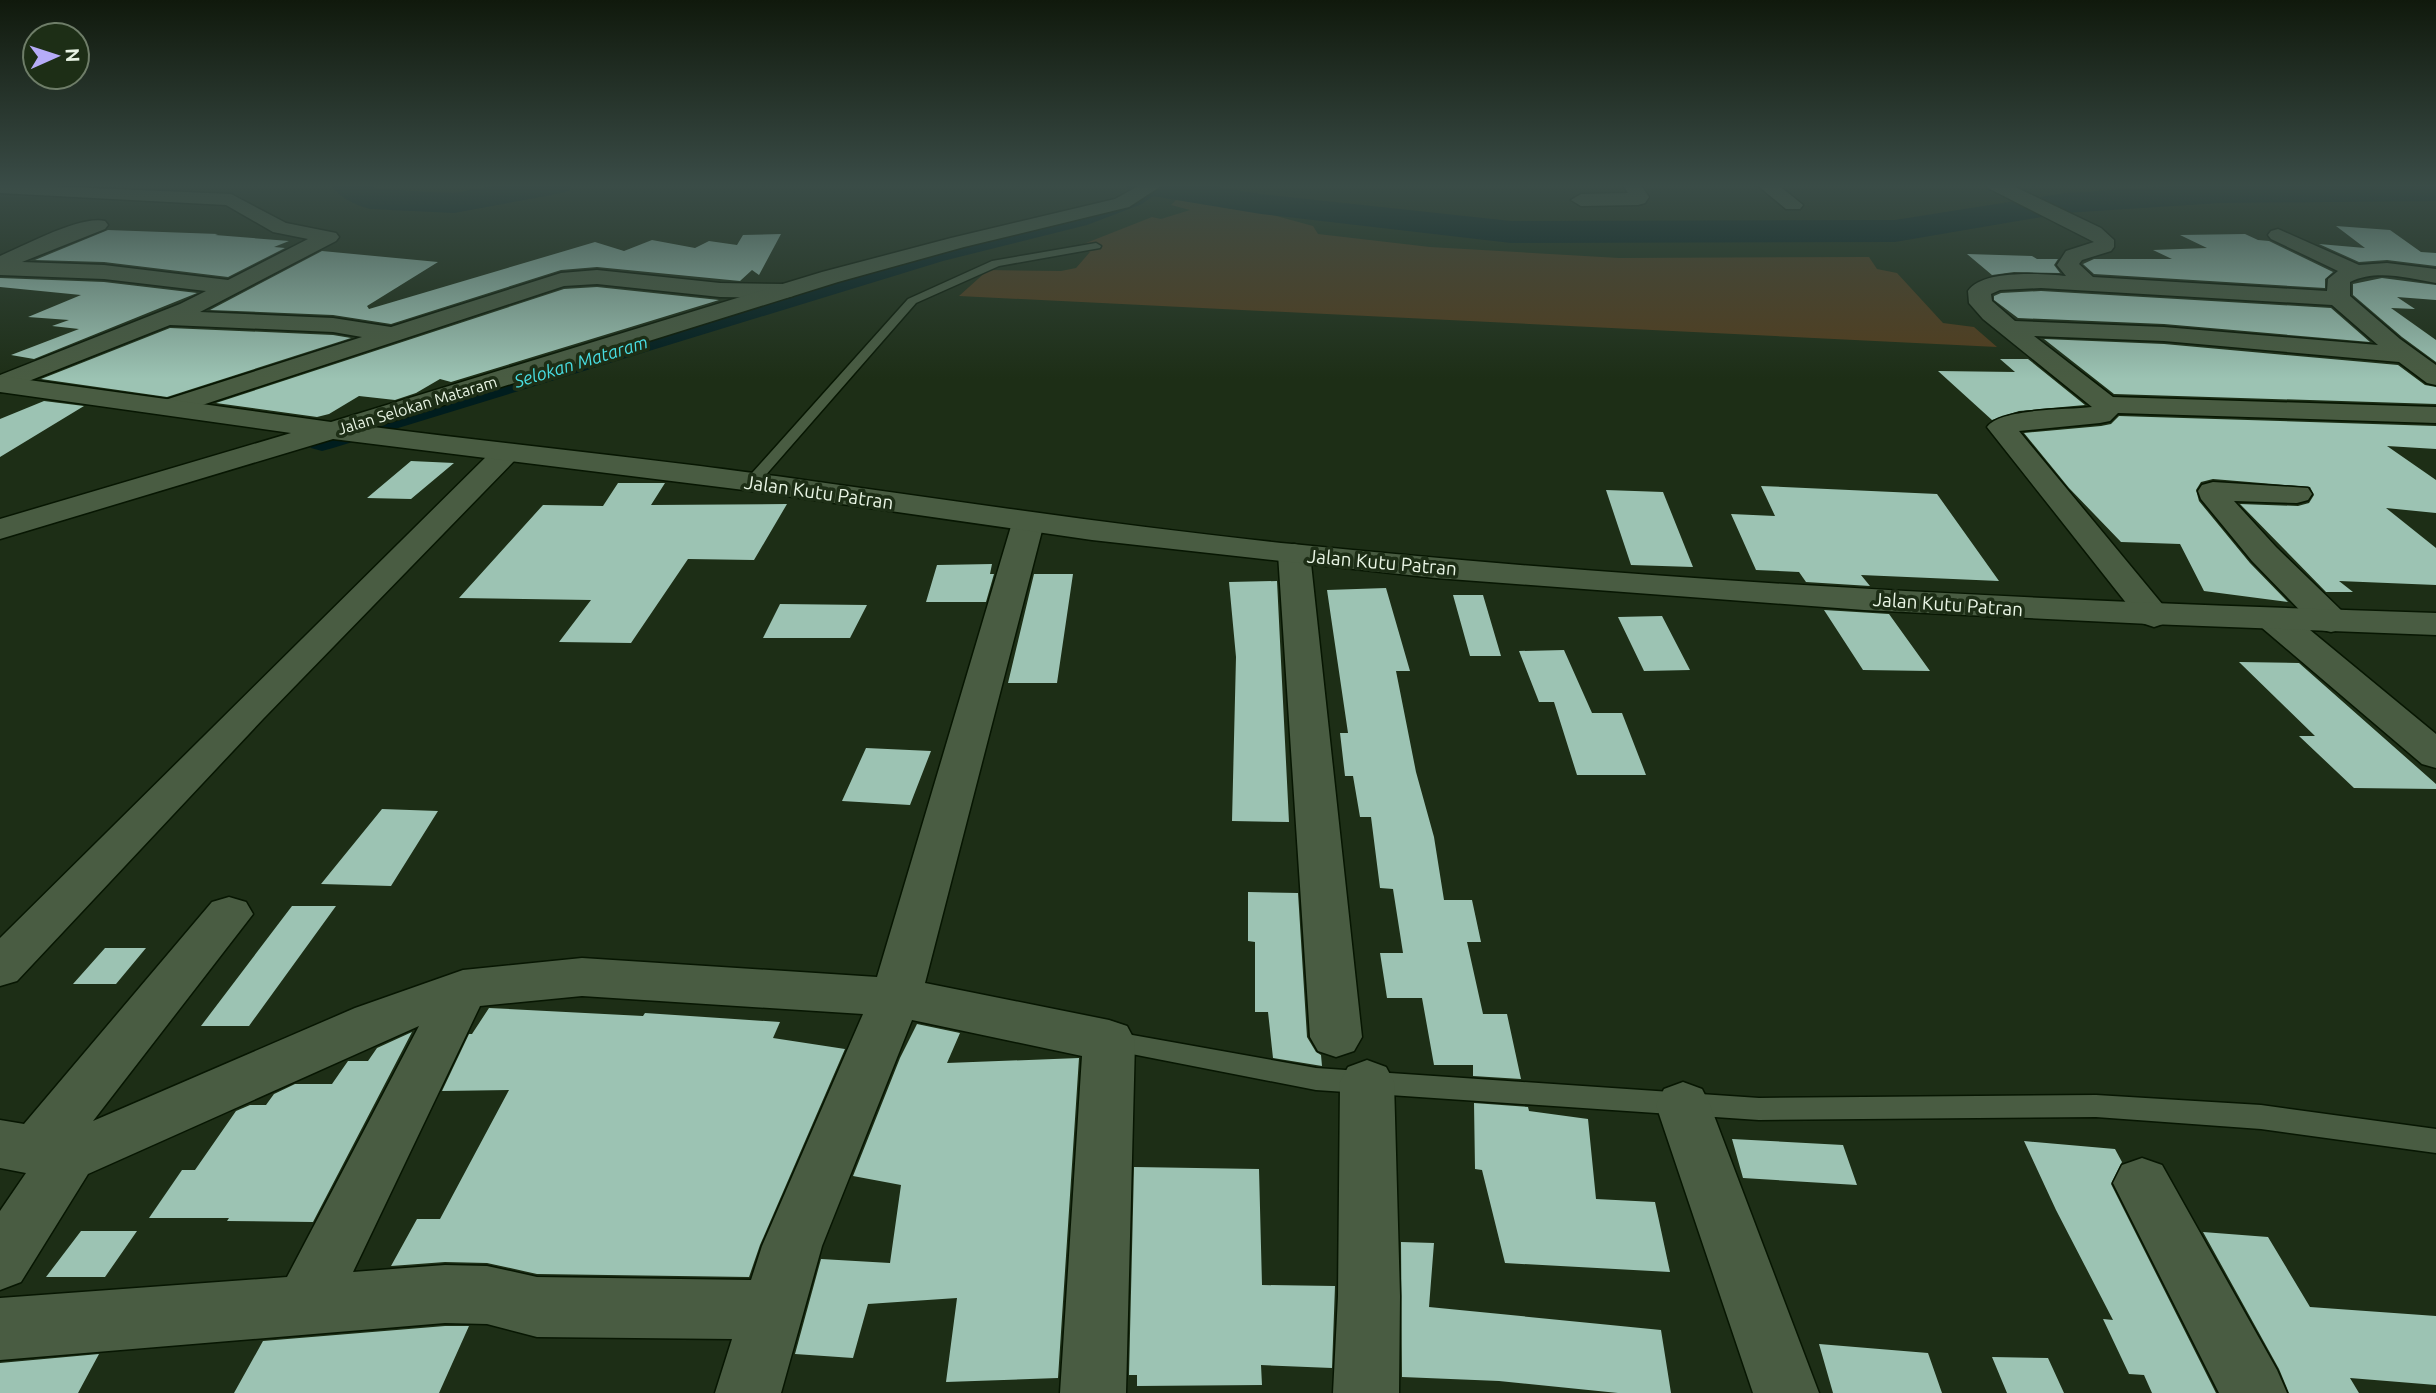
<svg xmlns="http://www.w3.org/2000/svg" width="2436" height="1393" font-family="Ubuntu,sans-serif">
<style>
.green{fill:#533d1c}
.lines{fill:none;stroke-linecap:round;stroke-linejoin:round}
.canal{fill:#001d1e;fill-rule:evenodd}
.river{fill:#001d1e;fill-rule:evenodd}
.building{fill:#9cc3b3}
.service-casing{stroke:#071602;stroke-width:3}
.minor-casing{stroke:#071602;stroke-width:3}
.tertiary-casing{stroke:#071602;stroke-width:3}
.service{fill:#495c42;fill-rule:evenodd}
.minor{fill:#495c42;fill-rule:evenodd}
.tertiary{fill:#495c42;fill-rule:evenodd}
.labels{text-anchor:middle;stroke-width:7;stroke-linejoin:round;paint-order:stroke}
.far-street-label{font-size:16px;fill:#e8f4e4;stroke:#1d2e16}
.far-water-label{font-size:18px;font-style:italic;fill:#48dde2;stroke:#1d2e16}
.street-label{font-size:19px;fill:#e8f4e4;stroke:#1d2e16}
</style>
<rect width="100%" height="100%" fill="#1d2e16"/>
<path class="green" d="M1189,191C1218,191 1253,193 1280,204L1269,214L1313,226L1318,234L1430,247L1619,258L1869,257L1877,269L1897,273L1943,323L1974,327L1997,347L959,296L988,270L1061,271L1076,268L1090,252L1077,247L1081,245L1152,217L1161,219L1190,210L1171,205L1183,193Z"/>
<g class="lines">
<path class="canal" d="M1146,184H1170L1142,204L1087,225L943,261L333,448L322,451L311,448L307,442L311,436C511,377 710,317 910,257C989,233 1074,226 1146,184Z"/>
<path class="river" d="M330,184H369L378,189L454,193L503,184H573L569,191L557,194L454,213L370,209C355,205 338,197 330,184Z
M1124,184H1200L1261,194L1511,221L1895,220L2065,193L2206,184H2436V201L2220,203L2065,213L1895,242L1511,243L1261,214L1140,194L1128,191Z"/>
</g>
<path class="building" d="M2336,226L2390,230L2421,252L2436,253V266L2387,260L2359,262L2319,244L2365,248Z
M108,230L218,234L215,235L289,241L274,247L285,248L228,277L104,262L35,260Z
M781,234L759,275L752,270L740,281L597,267L561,270L391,324L333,315L210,310L322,251L438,262L367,306L369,309L595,242L624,251L652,240L695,248L709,241L737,245L743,235Z
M2245,234L2258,240L2269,241L2333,272L2325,279V288L2094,274L2083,264L2094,259H2172L2153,250L2207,248L2180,235Z
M1967,254L2032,256L2037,259H2058L2054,265L2060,273L2014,272L1992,275Z
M0,278L104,282L197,293L34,359L11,355L79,329L52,326L69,320L28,317L81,295L0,287Z
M2382,278L2436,285V300L2397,297L2415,309L2391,308L2436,340V362L2402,337L2353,295V284Z
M597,287L719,300L451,382L440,379L416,393L395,400L359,396L329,414L317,417L216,403L564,289Z
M2041,291L2331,308L2370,342L2164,324L2018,318L1994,300V296L2001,293Z
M170,328L333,335L351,338L167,397L41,379Z
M2044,339L2164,344L2398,365L2425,385L2436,387V404L2114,394Z
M2000,359H2028L2085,405L2019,411L1992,420L1938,371L2015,372Z
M44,401L84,406L0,457V419Z
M2119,416L2436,426V449L2387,446L2436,480V513L2386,508L2436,548V585L2339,581L2353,592H2326L2240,504L2298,506L2309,503L2314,495L2310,487L2213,479L2201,482L2196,490L2199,501L2250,563L2288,602L2204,591L2180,544L2121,542L2069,488L2024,433L2101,426L2111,424Z
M411,461L454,463L411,499L367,498Z
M618,483H665L651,505L787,504L754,560L688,559L631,643L559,642L591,600L459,598L543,505L603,506Z
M1761,486L1937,494L1999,581L1861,575L1870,586L1806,582L1799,572L1756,570L1731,514L1775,516Z
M1606,490L1663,492L1693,567L1631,565Z
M992,564L990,574H994L986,602H926L937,565Z
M1034,574H1073L1057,683H1008Z
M1277,581L1289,822L1232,821L1236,657L1229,582Z
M1386,588L1410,671H1396L1416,772L1434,837L1444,900H1472L1481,942H1467L1483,1014H1507L1521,1079L1473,1076V1065H1434L1422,998H1387L1380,953H1403L1393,889L1380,888L1371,817H1360L1353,776H1345L1340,733H1348L1327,590Z
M1453,595H1483L1501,656H1470Z
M780,604L867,605L850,638H763Z
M1824,610L1889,614L1930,671L1863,670Z
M1662,616L1690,670L1644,671L1618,617Z
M1564,650L1592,713H1622L1646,775H1577L1554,702H1539L1519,651Z
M2239,662L2299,663L2436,784V789L2354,788L2299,736H2315Z
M866,748L931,751L910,805L842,801Z
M382,809L438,811L391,886L321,884Z
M1248,892L1298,893L1307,1037L1316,1052L1321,1055L1322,1066L1273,1058L1268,1012H1255V942L1248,941Z
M292,906H336L249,1026H201Z
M105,948H146L116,984H73Z
M489,1008L643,1016L645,1013L780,1022L773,1038L845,1049L760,1245L749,1277L537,1274L487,1263L445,1262L391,1266L417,1219H440L509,1090L442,1091L469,1034H472Z
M917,1024L960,1033L947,1063L1079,1058L1058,1378L946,1382L957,1298L868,1304L853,1358L795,1354L821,1259L890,1263L901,1185L853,1176L900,1058Z
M412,1032L313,1222L227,1221L229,1218H149L182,1170H195L236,1111L250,1105H266L274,1094L295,1084H332L348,1061H368L377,1048Z
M1474,1103L1528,1107L1529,1111L1588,1119L1596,1199L1655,1202L1670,1272L1505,1263L1482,1170L1475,1169Z
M1732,1139L1843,1145L1857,1185L1743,1178Z
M2024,1141L2115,1149L2122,1162L2111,1184L2216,1393H2152L2144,1375L2129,1374L2103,1319L2113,1320L2056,1210Z
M1134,1167L1259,1169L1262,1285L1335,1286L1332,1368L1261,1365L1262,1385L1137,1386V1375H1129Z
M81,1231H137L105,1277H46Z
M2203,1232L2268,1237L2310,1307L2436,1316V1385L2350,1378L2359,1393H2289L2279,1369Z
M1401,1242L1434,1243L1429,1307L1661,1330L1671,1393H1618L1499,1381L1402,1377Z
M445,1326H469L439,1393H234L263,1341Z
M1819,1344L1928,1353L1942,1393H1833Z
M99,1354L78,1393H0V1363Z
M1992,1357L2048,1358L2064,1393H2007Z"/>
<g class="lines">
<g class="service-casing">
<path id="service" d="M1096,243L1101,246L1100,248L999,266L916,303L757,485H747L744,482L908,299L992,261Z
M1110,1031L1316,1068L1759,1098L2096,1095L2261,1105L2436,1129V1153L2261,1129L2096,1117L1759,1120L1316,1090L1101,1048L1097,1041L1101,1034Z"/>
</g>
<g class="minor-casing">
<path id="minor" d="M0,184L231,194L286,223L336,233L339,237L336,241L200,312L333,318L391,327L561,273L597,270L720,283L785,284L793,286L796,291L793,296L785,298L720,297L597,284L564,286L172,415L162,413L158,407L162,401L362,337L333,332L170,325L1,392L0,375L180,304L206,291L104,279L0,275V256C24,246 80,215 105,221L108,225L105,229L22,262L104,265L228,280L308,239L273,232L226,205L0,193Z
M1622,184H1640L1649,197L1645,203L1638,205L1581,206L1571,200L1581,194L1628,193Z
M1756,184H1777L1803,205L1800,209H1786Z
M1986,184H2009L2101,228L2114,240V247L2111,251L2082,260L2079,264L2093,277L2327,291L2328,279L2338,271L2271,239L2268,235L2271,231L2278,229L2359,265L2387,263L2436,269V283C2409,278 2376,269 2350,282V296L2400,339L2436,365V385L2427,383L2399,362L2164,341L2034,336L2113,397L2436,407V423L2118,413L2110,421L2100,423L2019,431L2172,616L2166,623L2154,627L2142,623L1987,427C2000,408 2068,410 2092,407L1983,319L1969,303L1968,291C1983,269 2042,274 2066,276L2057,265L2066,251L2094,242L1988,188ZM2041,288L2332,305L2378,345L2164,327L2015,321L1992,301L1991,294L2000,290Z
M506,444L516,447L520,453L516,459L263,719L17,981L0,986V938L496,447Z
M2213,482L2308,488L2312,494L2308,500L2297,503L2234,501L2276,547L2344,613L2349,621L2344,629L2331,632L2318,629L2252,561L2201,499L2198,491L2202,485Z
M1028,513L1039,516L1044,523L925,983L1109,1020L1127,1026L1135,1041L1126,1393H1060L1082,1056L912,1020L822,1246L781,1393H715L732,1339L537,1337L487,1324L445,1323L0,1360V1298L287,1277L419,1026L88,1174L21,1282L0,1290V1211L26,1173L0,1168V1120L24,1124L212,902L229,897L246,902L253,914L93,1121L355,1008L463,970L582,958L877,977L1012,523L1017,516ZM582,996L863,1014L762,1246L751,1280L537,1277L487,1266L445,1265L353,1272L480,1006Z
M1294,544L1306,547L1310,554L1362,1037L1354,1051L1336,1057L1318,1051L1310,1037L1278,554L1282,547Z
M2274,608L2287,611L2436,734V768L2422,764L2261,627L2256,619L2261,611Z
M1367,1060L1386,1067L1394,1082L1400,1296L1399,1393H1333L1338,1296L1340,1082L1348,1067Z
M1683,1082L1702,1089L1710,1105L1819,1393H1753L1656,1105L1664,1089Z
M2142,1158L2162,1165L2277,1370L2287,1393H2219L2113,1183L2122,1165Z"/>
</g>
<g class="tertiary-casing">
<path id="tertiary" d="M1142,184H1164L1129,207L964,247L838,282L373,427C507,444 642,458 776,476C948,500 1119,526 1292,544C1672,583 2054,601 2436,613V635L2150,624L1864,610L1436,578L1092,540L744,490L333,439L0,539V519L291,433L0,392V376L331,422L822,272L951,238L1115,199Z"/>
</g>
<use href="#service" class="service"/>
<use href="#minor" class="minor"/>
<use href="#tertiary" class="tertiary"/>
</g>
<linearGradient id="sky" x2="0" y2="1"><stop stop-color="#10190c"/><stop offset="0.49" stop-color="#3a4c47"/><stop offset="1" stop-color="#3a4c47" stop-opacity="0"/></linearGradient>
<rect width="2436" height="379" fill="url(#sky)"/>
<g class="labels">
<g class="far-street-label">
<text transform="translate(417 405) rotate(-17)" y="6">Jalan Selokan Mataram</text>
</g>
<g class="far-water-label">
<text transform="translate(581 362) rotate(-17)" y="6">Selokan Mataram</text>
</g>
<g class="street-label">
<text transform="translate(819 492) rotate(8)" y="7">Jalan Kutu Patran</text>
<text transform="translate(1382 562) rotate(5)" y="7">Jalan Kutu Patran</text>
<text transform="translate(1948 604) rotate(4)" y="7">Jalan Kutu Patran</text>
</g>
</g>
<g transform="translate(56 56) rotate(87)"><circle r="33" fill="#1d2e16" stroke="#6e7d68" stroke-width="2"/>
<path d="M0-5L12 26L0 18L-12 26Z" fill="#b6acf8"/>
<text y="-10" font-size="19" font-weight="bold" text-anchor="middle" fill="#e8f4e4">N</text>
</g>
</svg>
